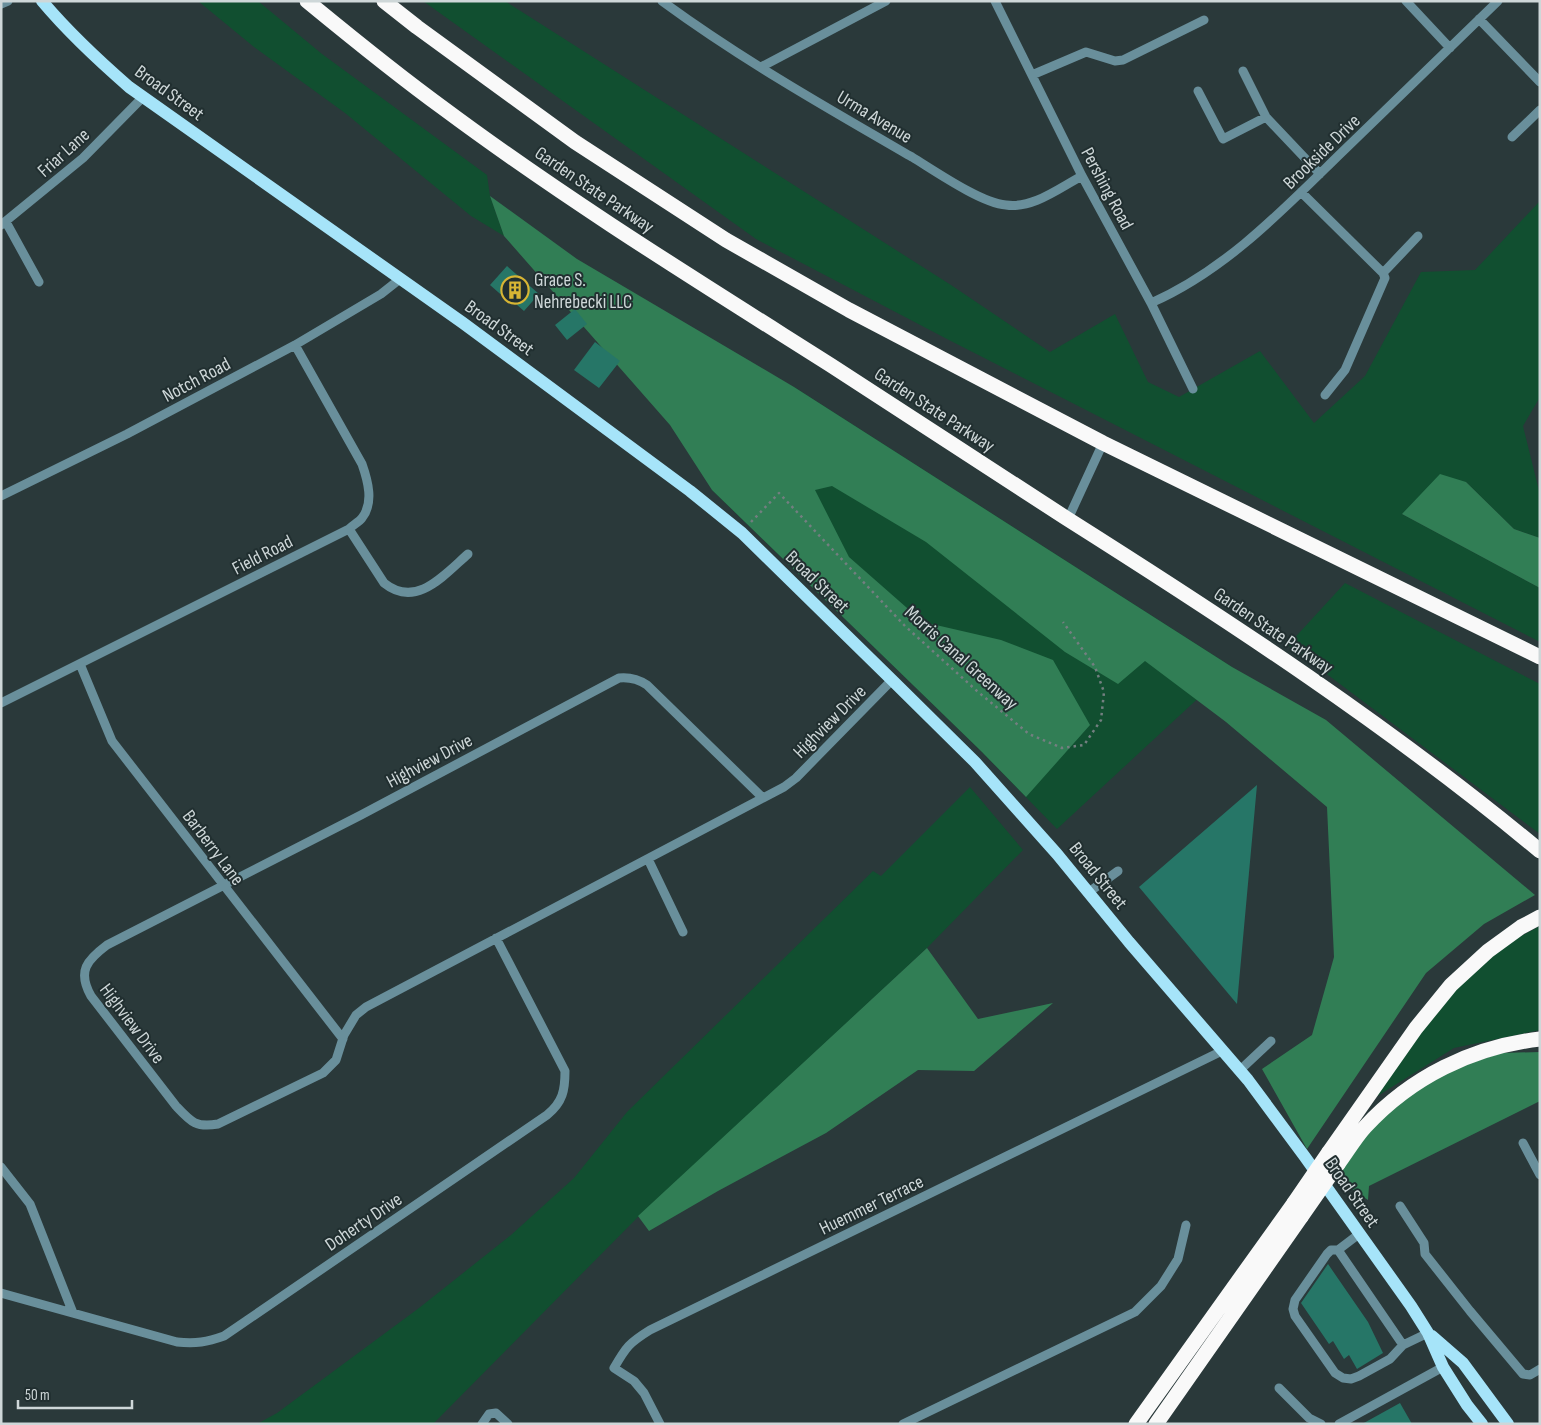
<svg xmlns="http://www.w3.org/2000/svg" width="1541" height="1425" font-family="'Sofia Sans Condensed',sans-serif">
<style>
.green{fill:#114f30}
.forest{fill:#317e55}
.building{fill:#267667}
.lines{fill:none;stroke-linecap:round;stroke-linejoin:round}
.path{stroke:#737f80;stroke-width:2.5;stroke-dasharray:2.5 4;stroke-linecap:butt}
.minor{stroke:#698f9b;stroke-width:9}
.major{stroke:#a6e4f9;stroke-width:12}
.highway{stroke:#f9f9f9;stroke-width:15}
.highway-bridge{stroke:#f9f9f9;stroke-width:15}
.labels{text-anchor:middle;stroke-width:4;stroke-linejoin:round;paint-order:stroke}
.street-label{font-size:19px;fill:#ced7d8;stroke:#212f30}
.poi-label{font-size:19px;fill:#ced7d8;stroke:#212f30;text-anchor:start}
</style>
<rect width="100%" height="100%" fill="#2a393a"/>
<path class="green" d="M198,1H258L322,54L487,175L490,196L504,236L471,216L345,113L254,47Z
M423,1H505L951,285L1050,352L1115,314L1148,382L1179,397L1260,351L1314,423L1365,376L1421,272L1475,270L1540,201V397L1523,426L1540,495V538L1514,529L1466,482L1402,514L1540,588V642L947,339L756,239Z
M794,387L1232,667L1057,829L982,752L712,490Z
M1345,583L1540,684V834L1288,645Z
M970,787L1023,850L927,948L638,1217L433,1424H257L277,1413L419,1308L511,1235L574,1178L627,1112L873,871L881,876Z
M1540,926V1030L1454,1048L1368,1102L1457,982L1512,941Z"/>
<path class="forest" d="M490,196L577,259L794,387L1232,667L1326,720L1535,895L1484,924L1426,973L1307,1149L1262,1069L1312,1035L1334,957L1327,807L1226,722L1145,661L1118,684L1065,652L926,542L832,486L815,490L849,557L923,622L1001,640L1053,660L1090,725L1026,797L982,752L712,490L670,425L504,236Z
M1440,474L1466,482L1514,529L1540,538V588L1402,514Z
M927,948L978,1019L1053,1003L974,1071L918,1070L826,1133L718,1191L649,1231L638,1216Z
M1540,1052V1101L1369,1186L1368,1200L1335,1178L1357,1145L1389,1111L1444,1072L1501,1053Z"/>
<path class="building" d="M507,266L539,294L524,311L508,297L506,299L490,285Z
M575,309L587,324L567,340L555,325Z
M595,342L620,361L599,388L574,370Z
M1257,785L1237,1004L1139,887Z
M1328,1264L1368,1322L1383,1353L1357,1369L1349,1355L1344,1359L1333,1341L1329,1344L1301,1303Z
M1400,1403L1412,1424H1362Z"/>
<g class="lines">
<path class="path" d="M751,522L779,493L905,626L977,691L1029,734L1062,748L1084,745L1101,720L1104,692L1095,667L1063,622"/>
<path class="minor" d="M662,1C741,59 827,108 912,157C935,171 981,203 1006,205C1033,209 1059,188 1082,176
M995,1L1082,176L1151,303L1193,389
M1406,1L1450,48
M1,4L8,1
M1479,19L1540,82
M761,67L886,1
M1243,71L1266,117
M1032,75L1086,52L1115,61L1123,60L1204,20
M1198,91L1223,139L1266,117L1320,174
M1512,137L1540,110
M1301,192L1383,273
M6,222L39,282
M1,225L83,158L143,97
M1151,303C1224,271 1281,212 1337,157C1391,105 1444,53 1498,1
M1325,395L1345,370L1385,278L1383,273L1418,236
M1,496L127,434L295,345L381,294L400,279
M1068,519L1103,443
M349,529L384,583C416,609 444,575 468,554
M80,664L112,741L343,1039
M1,703L349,529C353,525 359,522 362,518C374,503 368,481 362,464L295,345
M763,798L647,685C638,679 629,677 619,678L361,815L107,945C87,960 77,971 91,996L176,1106C191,1122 196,1128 218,1124L323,1073L336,1060L344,1035L356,1015L366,1007L763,798L784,787L796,778L892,680
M648,859L683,932
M1089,892L1118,871
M1239,1071L1271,1041
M1523,1143L1540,1175
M1,1167L30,1204L73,1313
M1400,1206L1424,1243L1425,1254L1470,1311L1523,1374L1530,1375L1540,1369
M1359,1234L1338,1250L1403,1345
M1338,1250H1331L1327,1254L1295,1300L1293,1309L1295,1316L1335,1373L1343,1378L1351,1379L1359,1376L1390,1359L1403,1345L1428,1333
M1,1293L177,1342C196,1344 207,1342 224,1336L547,1115C563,1102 565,1090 565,1071L496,938
M1279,1388L1309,1418L1321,1424
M482,1424L489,1414L496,1413L508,1424
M660,1424L644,1393L634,1381L614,1368C626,1347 629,1343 650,1330L1222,1051
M903,1424L1135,1312L1161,1286L1178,1259L1186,1225
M1339,1424L1443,1367"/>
<path class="major" d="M42,1C68,32 98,60 129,87L463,323L690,491L742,533L892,680L975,762L1057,854L1129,942L1248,1080L1305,1157L1411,1306L1428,1333L1443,1367L1467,1405L1482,1424
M1432,1336L1463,1363L1508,1424"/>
<path class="highway" d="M307,1C352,38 396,74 443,108C568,201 701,283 832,366C910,416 988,468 1066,518C1229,621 1391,727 1540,851
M384,1L417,27L575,142L726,240L849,310L1103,443L1540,657
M1329,1152L1416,1028L1451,985L1488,951L1521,927L1540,917
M1338,1164C1347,1152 1355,1138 1365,1127C1411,1077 1472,1047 1540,1039
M1136,1424L1294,1203
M1156,1424L1301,1217"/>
<path class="highway-bridge" d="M1294,1203L1329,1152
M1301,1217L1338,1164"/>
</g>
<defs>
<g id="building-ring" transform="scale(1.4375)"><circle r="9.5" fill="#212f30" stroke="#d7b534" stroke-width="1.5"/><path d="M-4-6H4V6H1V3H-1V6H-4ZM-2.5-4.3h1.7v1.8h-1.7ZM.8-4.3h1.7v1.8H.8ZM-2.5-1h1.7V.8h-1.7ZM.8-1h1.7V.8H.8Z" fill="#d7b534"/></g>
</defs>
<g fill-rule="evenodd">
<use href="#building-ring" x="515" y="290"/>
</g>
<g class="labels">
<g class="street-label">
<text transform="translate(170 92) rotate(36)" y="7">Broad Street</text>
<text transform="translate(875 116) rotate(31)" y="7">Urma Avenue</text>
<text transform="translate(1321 151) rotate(-44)" y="7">Brookside Drive</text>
<text transform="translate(63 152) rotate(-42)" y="7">Friar Lane</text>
<text transform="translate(1108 188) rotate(62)" y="7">Pershing Road</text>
<text transform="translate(595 189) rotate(34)" y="7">Garden State Parkway</text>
<text transform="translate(500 327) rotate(36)" y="7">Broad Street</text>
<text transform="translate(196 379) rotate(-28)" y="7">Notch Road</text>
<text transform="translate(935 409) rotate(33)" y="7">Garden State Parkway</text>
<text transform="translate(262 554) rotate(-27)" y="7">Field Road</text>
<text transform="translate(818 581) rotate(44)" y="7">Broad Street</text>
<text transform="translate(1274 630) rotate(34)" y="7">Garden State Parkway</text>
<text transform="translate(962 657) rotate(42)" y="7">Morris Canal Greenway</text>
<text transform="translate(829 721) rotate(-45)" y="7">Highview Drive</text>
<text transform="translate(429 760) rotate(-28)" y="7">Highview Drive</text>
<text transform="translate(214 847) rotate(53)" y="7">Barberry Lane</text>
<text transform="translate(1099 875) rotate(51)" y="7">Broad Street</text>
<text transform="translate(133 1023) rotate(53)" y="7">Highview Drive</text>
<text transform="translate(1353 1192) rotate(55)" y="7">Broad Street</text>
<text transform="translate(871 1204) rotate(-26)" y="7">Huemmer Terrace</text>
<text transform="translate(363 1221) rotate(-34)" y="7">Doherty Drive</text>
</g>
<g class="poi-label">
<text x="534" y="286">Grace S.<tspan x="534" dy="22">Nehrebecki LLC</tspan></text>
</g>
</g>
<rect width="1541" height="1425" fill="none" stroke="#ced7d8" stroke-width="5"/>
<path d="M18 1400v8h114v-8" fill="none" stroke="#ced7d8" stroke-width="2.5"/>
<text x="25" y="1400" font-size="15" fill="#ced7d8" stroke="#212f30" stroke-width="4" paint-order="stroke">50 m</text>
</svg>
